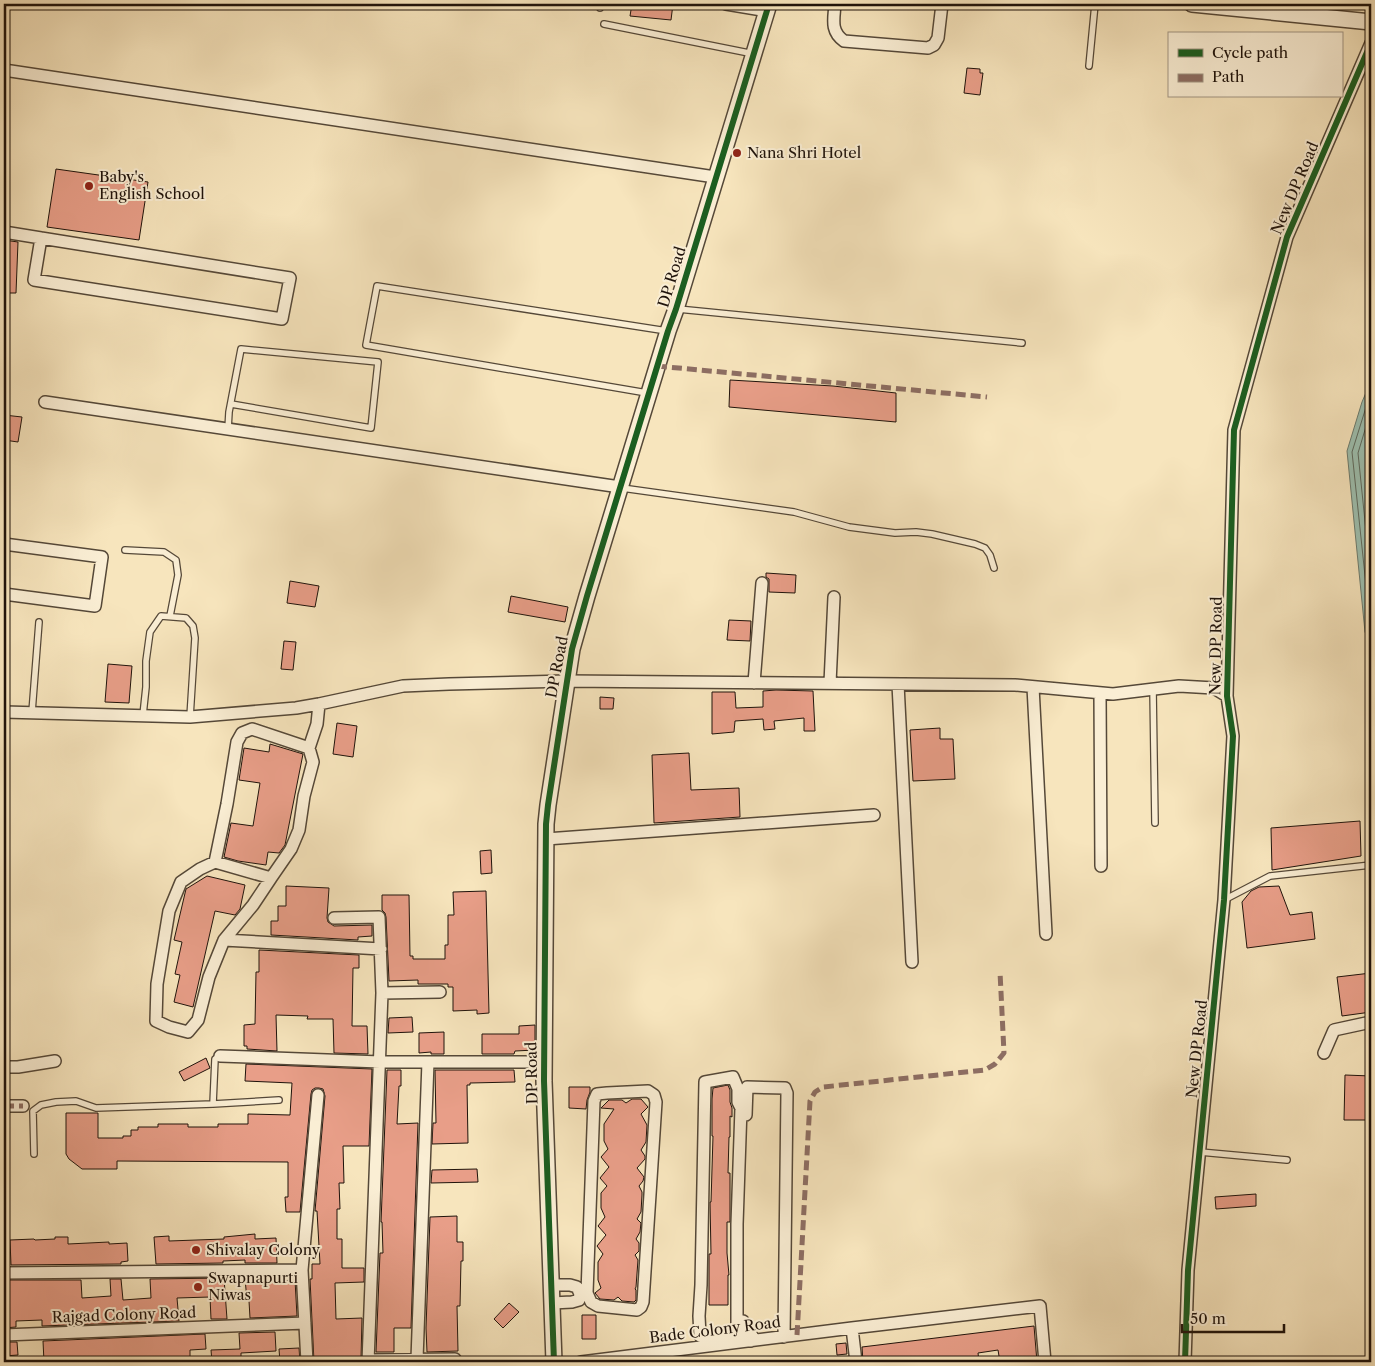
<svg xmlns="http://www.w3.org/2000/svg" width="1375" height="1366" font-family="'Libre Caslon Text',serif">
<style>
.water{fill:#9dbfaf;stroke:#6b7a6d}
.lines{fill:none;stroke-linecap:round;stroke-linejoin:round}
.shore{stroke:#5e695d;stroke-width:1}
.building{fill:#e89e88;stroke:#1f130b}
.service-casing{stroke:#554838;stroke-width:8}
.minor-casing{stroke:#554838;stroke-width:14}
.tertiary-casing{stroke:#554838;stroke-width:18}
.service{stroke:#faeed4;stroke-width:5.5}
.minor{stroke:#faeed4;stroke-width:11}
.tertiary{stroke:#faeed4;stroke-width:15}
.quiet{stroke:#8d6e63;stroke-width:5;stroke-dasharray:10 5;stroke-linecap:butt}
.cycleway-casing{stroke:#faeed4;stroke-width:9}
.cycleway{stroke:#1b5e20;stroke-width:6}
.poi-dot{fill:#8f2418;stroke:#faeed4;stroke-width:2}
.labels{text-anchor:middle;stroke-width:4;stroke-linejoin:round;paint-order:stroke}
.poi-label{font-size:15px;fill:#1f130b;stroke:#faeed4;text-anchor:start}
.street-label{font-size:15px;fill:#1f130b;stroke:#faeed4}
</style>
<rect width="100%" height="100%" fill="#f7e5bd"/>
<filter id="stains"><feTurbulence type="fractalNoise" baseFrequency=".004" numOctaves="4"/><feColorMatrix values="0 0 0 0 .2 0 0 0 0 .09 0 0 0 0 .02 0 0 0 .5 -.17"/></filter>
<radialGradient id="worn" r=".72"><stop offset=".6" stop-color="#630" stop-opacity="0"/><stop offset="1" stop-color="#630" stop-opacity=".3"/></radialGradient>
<path class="water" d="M1371,381V645L1365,632L1347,451L1362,402Z"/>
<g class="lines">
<path class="shore" d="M1371,394L1367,404L1352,452L1371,633
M1371,410L1358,453L1371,580
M1371,436L1366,454L1371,506"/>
</g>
<path class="building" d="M632,4H673L671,20L630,16Z
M967,68L980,69V73H983L980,95L964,93Z
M56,169L148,182L139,240L47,227Z
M4,240L18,242L16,293H4Z
M730,380L833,386L896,393V422L729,407Z
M4,415L22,417L18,442L4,440Z
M766,573L796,575L795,593L769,592V579L766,577Z
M290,581L319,586L315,607L287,603Z
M511,596L568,607L565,622L508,612Z
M729,620L751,621L750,641L727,640Z
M284,641L296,642L293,670L281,669Z
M108,664L132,666L129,703L105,702Z
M776,690L813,691L815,731H804V718L774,721L775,729L764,730L763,719L735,721L734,732L712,734V692H735L736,708L763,707V691Z
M600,697L614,698L613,709H600Z
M337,723L357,726L353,757L333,754Z
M940,728V739H953L955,779L913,781L910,730Z
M270,744L303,754L285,845L279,853L268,852L266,865L238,861L224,857L231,823L253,826L260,783L239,780L244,748L269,752Z
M689,753L691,790L739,788L740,817L654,823L652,755Z
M1360,821L1361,856L1272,870L1271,828Z
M491,850L492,873L481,874L480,851Z
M207,876L245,885L240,909L235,915L215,911L193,1007L174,1002L180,975L175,974L182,942L174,940L186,889Z
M286,886L329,888L327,918L328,922L334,926L372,925V936L358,937V940L271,935V921H278V906H286Z
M1279,886L1290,915L1312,912L1315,939L1247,948L1242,902L1251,891L1259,887Z
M486,891L489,1013L477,1014V1010L453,1011V987H448V984H418V980L389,981L386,917L385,913L382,910V895H409L410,956H413V959H445V945H448V915H454L453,892Z
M259,950L359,955V968H353L352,1026H367L368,1054L334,1053L333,1019H307L308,1016L276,1015L277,1051L247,1049V1046H244V1025L255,1024L256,972H259Z
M1371,973V1012L1342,1016L1337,977Z
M412,1017L413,1032L388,1033L389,1018Z
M535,1025V1050L515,1051L514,1054H482V1034H519V1026Z
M444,1032V1054H431V1052L419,1053V1033Z
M206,1058L210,1068L184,1081L179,1072Z
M246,1064L372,1069L369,1146H343L344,1183H339L340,1209H337V1239H342V1268H364V1282L335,1283L336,1319L362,1318L361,1359H358V1362H314L310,1279H312V1264H320L317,1211H315L325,1096L323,1089L319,1088H315L312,1090L311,1094L300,1212H286L285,1197H288V1162L117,1161V1169H82L69,1159L66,1154V1113H98V1138H123V1136H131V1130H138V1127H158V1124H188V1127H218V1124H248V1114L290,1115L292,1083L245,1081Z
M387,1070H401V1086H399L397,1124L418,1123L411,1328H394V1352H376L380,1253H383L382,1222H381Z
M435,1070H514L515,1082L470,1083V1085H467L468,1143L432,1144L433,1123H436Z
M1345,1075L1371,1076V1120H1344Z
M728,1085L730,1090V1102L732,1108V1117L730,1116V1137H729L728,1173H730V1222H727V1253L729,1275H728V1305H709V1254H711L710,1202H711L713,1136H712V1099L713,1088Z
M569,1087H590V1092L587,1100L586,1109L569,1108Z
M632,1099H641L648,1107L641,1114L647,1125L646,1142L641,1150L645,1156V1159L637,1168L644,1177L643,1181L639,1186L642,1192V1195L641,1212L637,1219L641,1223L640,1232L636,1239L639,1243V1251L635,1255L638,1260L636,1287L635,1289L636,1290V1300L634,1302L622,1301L618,1297L614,1300L600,1299L595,1293L601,1288L598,1280V1262L603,1254L597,1246L606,1235L598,1226L605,1217L601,1208V1193L607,1186L600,1178L609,1167L601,1157L608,1149L604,1141V1124L614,1109L601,1108L609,1100H622L626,1103Z
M477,1169L478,1182L431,1183L432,1170Z
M1256,1194V1206L1216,1209L1215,1197Z
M457,1216V1242H463V1261H461L460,1306H457L458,1351L427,1352L426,1328L430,1217Z
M255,1234V1239L276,1238L277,1263H245V1260L223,1261V1263L156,1264L154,1237L169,1236V1241L224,1239V1237Z
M55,1237H68V1244L109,1242V1244L127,1243L128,1261L121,1262V1264L11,1265L10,1240L34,1239L35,1240L55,1239Z
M224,1278L227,1319H211L210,1297L177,1298L179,1321L42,1326V1320L16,1321V1327L4,1328V1280H81L82,1298L111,1296L110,1279H121L123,1300L151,1298L150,1279Z
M245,1278H278V1281L295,1280L297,1316L250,1318L249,1301H247Z
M509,1303L519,1312L503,1328L494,1319Z
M582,1315H596V1339H582Z
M1034,1326L1037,1362H1000L998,1350L978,1353L979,1362H863L862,1347Z
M275,1332L276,1351L241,1353V1362H212L211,1350L240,1349L239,1333Z
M205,1334L206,1349L190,1350V1362H44L43,1341Z
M4,1342H17L18,1355L4,1356Z
M846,1343L847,1354L837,1355L836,1344Z
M299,1348L300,1362H280L279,1349Z"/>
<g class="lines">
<g class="service-casing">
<path id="service" d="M600,8V4
M604,24L754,54
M1089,66L1095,4
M678,309L1022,343
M647,393L366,345L377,286L667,331
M228,429L229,412L241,349L378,362L371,428L231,404
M622,488L794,512L849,527L895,533L916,532L932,534L975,544L985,548L990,555L994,568
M125,550L164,552L176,560L178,575L170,616
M1153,689L1155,823
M32,712L39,622
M143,715L146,687V661L150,632L161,616L186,618L193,626L195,638L190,717
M1224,900L1270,876L1371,865
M213,1104L279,1100
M1200,1152L1287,1160
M34,1154L33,1111L41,1105L56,1102L76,1101L96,1108L213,1104L215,1059L220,1056"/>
</g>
<g class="minor-casing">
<path id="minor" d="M726,4L767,11
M835,4C834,19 830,31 844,41L928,48L934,45L938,38L942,4
M4,70L715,177
M4,232L41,238L290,278L282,319L34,280L41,238
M45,402L620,487
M4,544L102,557L95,606L4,594
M754,683L762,583
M830,683L834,597
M898,684L912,962
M1033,687L1046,934
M1100,693L1101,866
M4,712L190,717L296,708L319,704L403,686L449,684L566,681L1015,685L1113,694L1179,686L1214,688L1227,696
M309,748L317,724L319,704
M546,839L874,815
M215,862L227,804L237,742L242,733L252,729L309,748L313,762L304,796L299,830L291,849L271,878
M334,918L379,917L382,993L368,1362
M224,940L253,905L271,878L215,862L200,869L181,882L169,911L157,984L156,1021L169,1027L188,1032L198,1020L209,977L224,940L381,949
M382,993L440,992
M1324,1053L1334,1030L1371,1022
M220,1056L380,1062H544
M4,1067H18L55,1061
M648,1091L654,1095L656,1102L643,1302L641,1307L637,1310L598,1306L591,1302L587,1293L594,1101L597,1094L607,1093Z
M4,1106H23
M746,1115L747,1087L785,1088L787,1093L784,1337
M302,1270L307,1362
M4,1273L302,1270L318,1095
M551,1285H570L577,1287L580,1294L579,1300L572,1302L552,1303
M743,1321V1333L752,1336L751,1341
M852,1328L856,1362
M737,1333L700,1336L699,1316L701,1285L705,1082L733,1077L738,1089V1102L741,1108L737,1224V1333L738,1342
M4,1335L305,1323
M417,1359L428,1062
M368,1360L455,1359
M581,1362L852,1328L1040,1306L1045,1362
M1185,1362L1188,1270L1224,900L1233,736L1227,696L1234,430L1287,237L1371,43"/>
</g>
<g class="tertiary-casing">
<path id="tertiary" d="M1192,4L1371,22
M554,1362L544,1081L546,824L548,805L572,649L587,596L668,331L676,309L769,4"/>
</g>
<use href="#service" class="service"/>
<use href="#minor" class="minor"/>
<use href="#tertiary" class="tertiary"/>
<path class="quiet" d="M657,366L987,397
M4,1106H23
M797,1335L810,1101L815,1092L823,1087L985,1070L995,1064L1004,1053L1000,972"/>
<g class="cycleway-casing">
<path id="cycleway" d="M554,1362L544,1081L546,824L548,805L572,649L587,596L668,331L676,309L769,4
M1185,1362L1188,1270L1224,900L1233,736L1227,696L1234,430L1287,237L1371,43"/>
</g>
<use href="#cycleway" class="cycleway"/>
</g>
<g class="poi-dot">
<circle cx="737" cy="153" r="5"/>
<circle cx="89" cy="186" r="5"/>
<circle cx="196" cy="1250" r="5"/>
<circle cx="198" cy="1287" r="5"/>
</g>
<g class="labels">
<g class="poi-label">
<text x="747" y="158">Nana Shri Hotel</text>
<text x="99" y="182">Baby's<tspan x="99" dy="17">English School</tspan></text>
<text x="206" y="1255">Shivalay Colony</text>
<text x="208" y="1283">Swapnapurti<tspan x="208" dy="17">Niwas</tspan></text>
</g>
<g class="street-label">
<text transform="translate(1295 188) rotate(-67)" y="5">New DP Road</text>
<text transform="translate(672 277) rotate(-73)" y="5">DP Road</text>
<text transform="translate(1216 646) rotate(-89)" y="5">New DP Road</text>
<text transform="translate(557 667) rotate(-79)" y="5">DP Road</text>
<text transform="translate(1197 1049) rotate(-84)" y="5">New DP Road</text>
<text transform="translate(532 1073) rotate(-91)" y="5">DP Road</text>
<text transform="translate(124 1315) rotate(-2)" y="5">Rajgad Colony Road</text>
<text transform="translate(715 1330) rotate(-7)" y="5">Bade Colony Road</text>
</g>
</g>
<rect width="1375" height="1366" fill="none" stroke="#f7e5bd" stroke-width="20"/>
<rect x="5" y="5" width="1365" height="1356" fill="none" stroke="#1f130b" stroke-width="2.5"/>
<rect x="10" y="10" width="1355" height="1346" fill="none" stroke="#1f130b"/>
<rect x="1168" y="32" width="175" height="65" fill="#faeed4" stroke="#a29684"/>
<rect x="1178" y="49" width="25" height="8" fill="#1b5e20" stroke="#a29684"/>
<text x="1212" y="58" font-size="15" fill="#1f130b">Cycle path</text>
<rect x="1178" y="74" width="25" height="8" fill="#8d6e63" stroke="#a29684"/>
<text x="1212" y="82" font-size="15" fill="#1f130b">Path</text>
<path d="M1182 1324v8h102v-8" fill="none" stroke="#1f130b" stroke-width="2.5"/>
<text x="1190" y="1324" font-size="15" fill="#1f130b" stroke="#faeed4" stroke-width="4" paint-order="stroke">50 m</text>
<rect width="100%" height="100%" filter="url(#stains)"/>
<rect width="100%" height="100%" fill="url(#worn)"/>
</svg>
